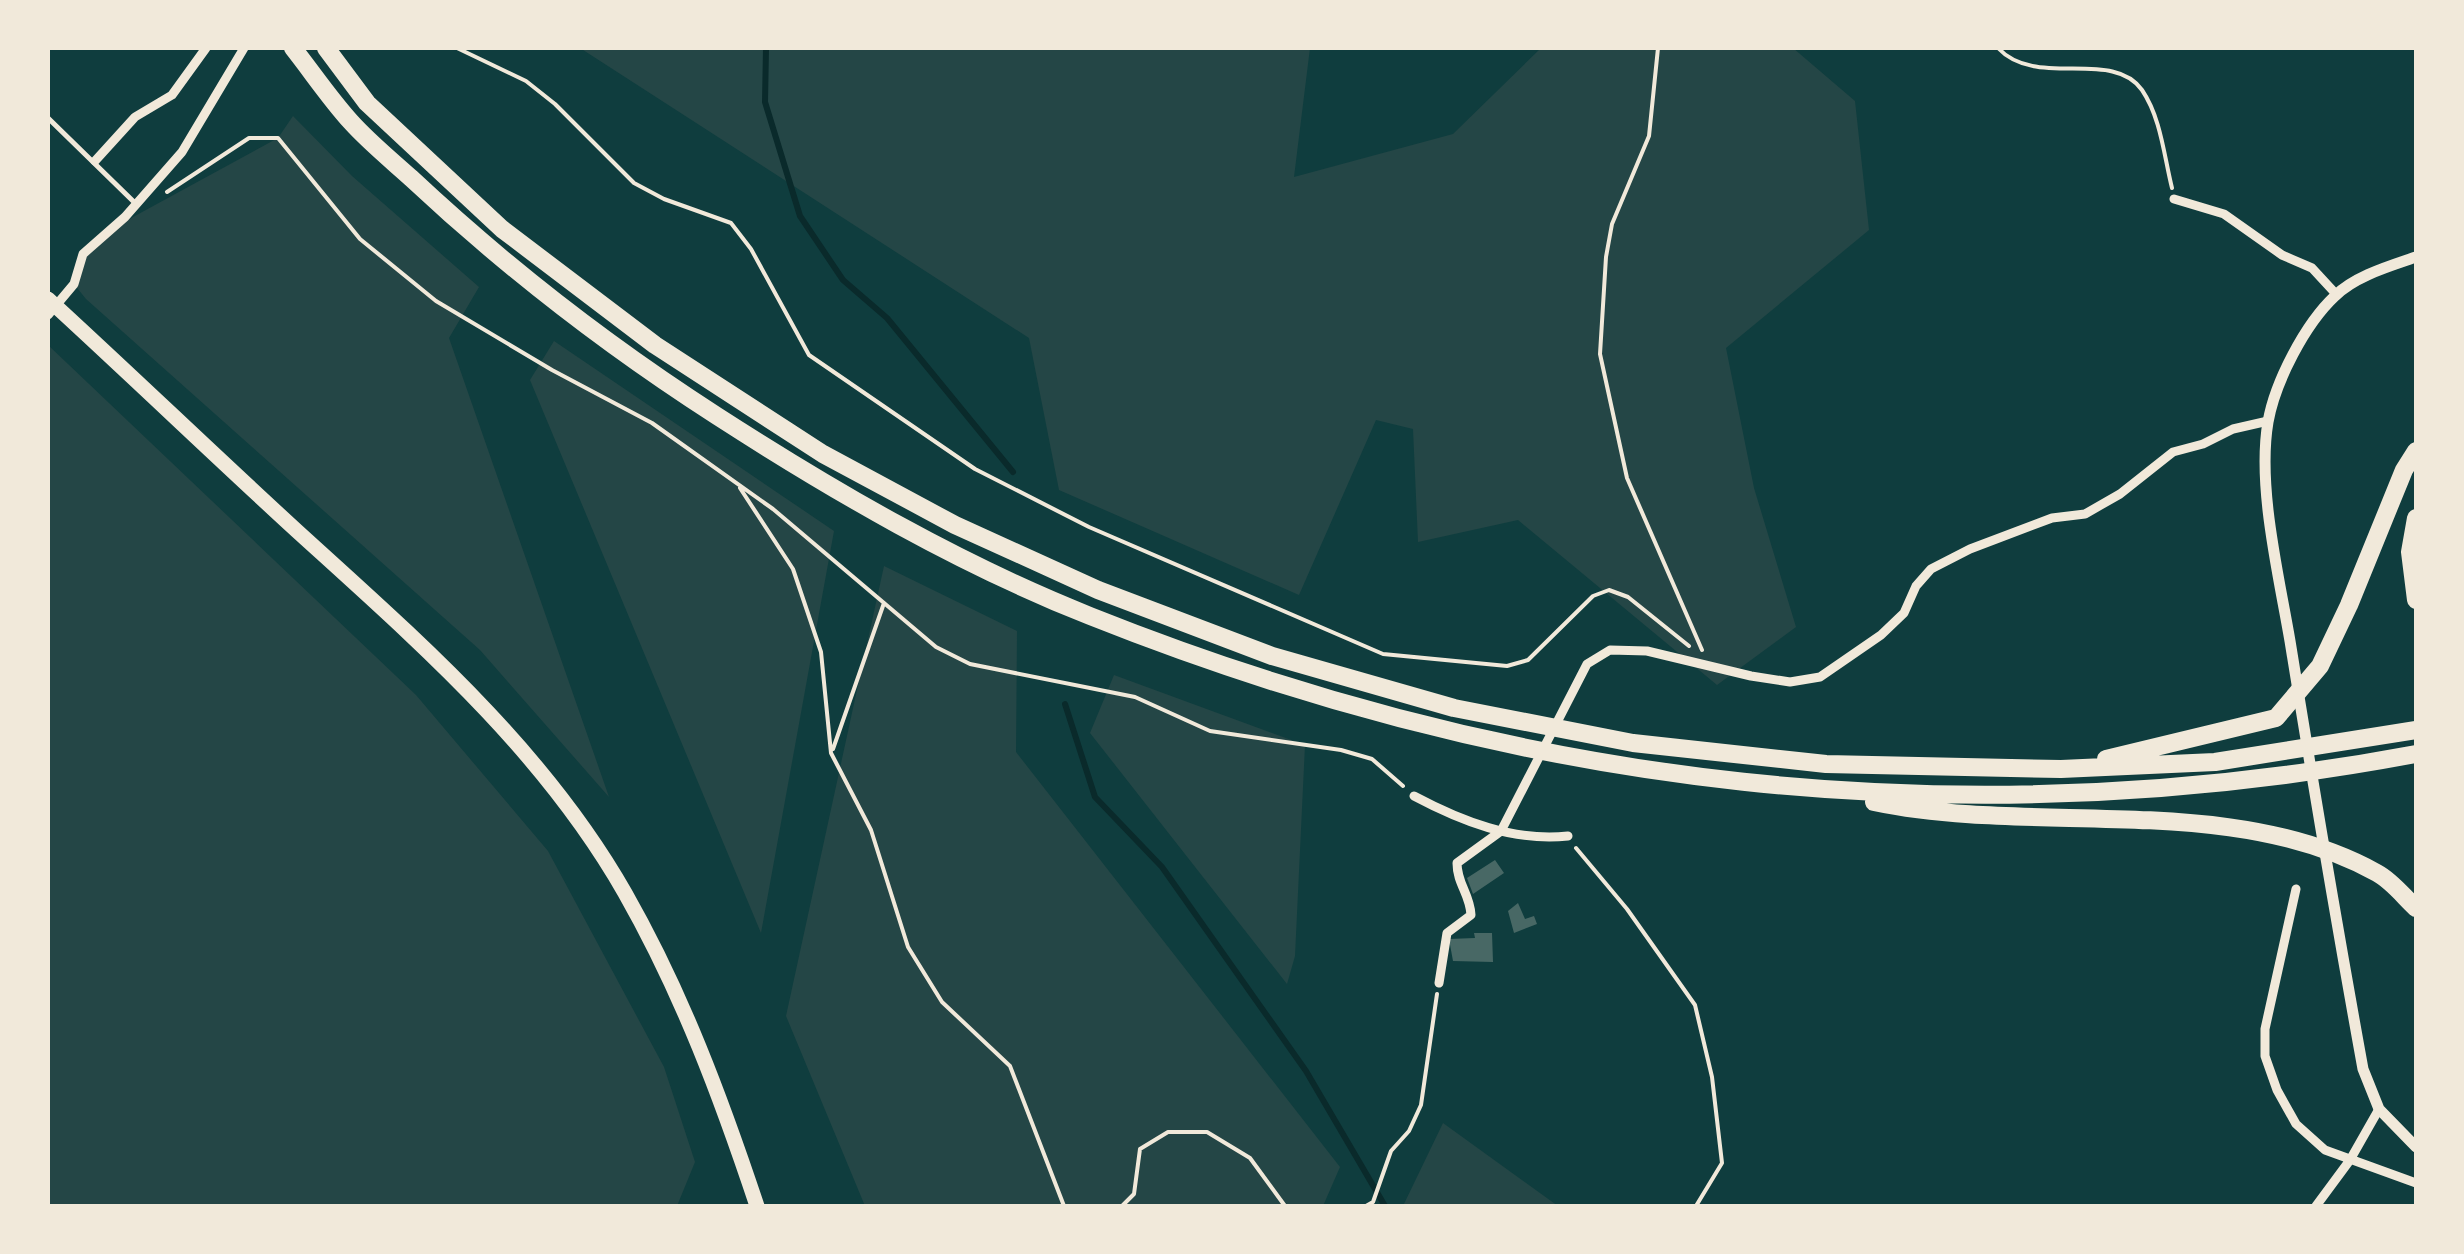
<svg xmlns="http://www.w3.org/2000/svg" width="2464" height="1254" font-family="'Nunito Sans',sans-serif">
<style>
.green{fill:#244646}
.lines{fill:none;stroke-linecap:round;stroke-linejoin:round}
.stream{stroke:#0a2a2b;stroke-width:6}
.building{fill:#486865}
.path{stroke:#f1e9da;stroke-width:4}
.service{stroke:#f1e9da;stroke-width:5}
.minor{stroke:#f1e9da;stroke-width:9}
.tertiary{stroke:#f1e9da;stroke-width:11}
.trunk{stroke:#f1e9da;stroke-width:15}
.motorway{stroke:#f1e9da;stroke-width:18}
</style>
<rect width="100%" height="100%" fill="#0f3d3e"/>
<path class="green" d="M580,48H1310L1294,177L1453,134L1541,48H1793L1855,101L1869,230L1726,348L1754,488L1796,627L1717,685L1518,520L1418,542L1413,429L1376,420L1299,595L1059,490L1029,338Z
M293,116L352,176L479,287L449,338L609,797L480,650L86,299L74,284L83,254L111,229L278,138Z
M554,341L834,531L761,933L530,380Z
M48,345L416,695L548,851L664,1067L695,1162L677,1206H48Z
M884,566L1017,631L1016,752L1340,1167L1323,1206H865L786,1016Z
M1114,675L1305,745L1295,956L1287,984L1090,733Z
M1443,1123L1558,1206H1403Z"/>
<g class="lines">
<path class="stream" d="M766,48L765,102L800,216L843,280L887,318L1013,472
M1065,704L1095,797L1162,867L1306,1071L1385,1206"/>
</g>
<path class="building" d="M1495,860L1504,873L1473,894L1467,878Z
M1518,903L1525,919L1534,916L1537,924L1514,933L1508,911Z
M1474,933H1492L1493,962L1453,961L1449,939L1475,938Z"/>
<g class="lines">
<path class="path" d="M457,48L526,81L555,104L634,183L664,199L731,223L751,249L809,355L975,469L1089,527L1383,654L1507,666L1528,660L1593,596L1609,590L1628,597L1689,646
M1658,48L1649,136L1612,224L1606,257L1600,354L1627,478L1702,650
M1998,48C2036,89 2113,48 2142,90C2161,118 2164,156 2172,188
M167,192L249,138H278L360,239L436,301L552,370L652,423L773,509L936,647L970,664L1135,697L1210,731L1341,750L1372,759L1403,786
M740,488L793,569L821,652L831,753L871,830L908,947L942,1002L1010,1066L1064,1206
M833,749L884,603
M1576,848L1627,909L1695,1005L1712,1077L1722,1163L1696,1206
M1122,1206L1134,1194L1140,1149L1168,1132H1207L1250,1158L1285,1206
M1366,1206L1373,1202L1391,1151L1409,1131L1421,1105L1437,994"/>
<path class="service" d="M48,118L135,203"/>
<path class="minor" d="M95,161L135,117L172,95L206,48
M2174,199L2224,214L2282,255L2312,268L2336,294
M48,315L74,284L83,254L125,217L182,152L244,48
M1414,796C1461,821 1514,842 1568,836
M2296,889L2265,1029V1056L2277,1090L2296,1124L2325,1150L2416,1183
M1439,983L1447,933L1471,915C1470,894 1457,884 1457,863L1501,831L1587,664L1610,650L1647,651L1751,676L1790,682L1820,677L1881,635L1904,613L1916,586L1931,569L1970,549L2052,518L2085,514L2120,494L2173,452L2203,444L2233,429L2268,421
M2316,1206L2350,1160L2379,1109"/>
<path class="tertiary" d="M2416,257C2390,266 2355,276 2335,296C2305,324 2275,382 2268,422C2257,487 2279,576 2290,641C2313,784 2337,926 2363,1069L2379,1109L2416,1147"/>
<path class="trunk" d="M48,299C131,375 213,454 297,531C418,641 543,749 625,893C682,993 721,1098 757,1206"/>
<path class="motorway" d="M293,48C312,72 330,99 351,122C369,142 391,160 411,178C506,267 608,346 717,416C835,492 959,564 1090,616C1521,788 1959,840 2416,754
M326,48L367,103L502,229L655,345L823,454L955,525L1098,590L1272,656L1454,708L1633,743L1826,764L2061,769L2215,762L2416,730
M2416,518L2410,552L2416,600
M2106,759L2276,718L2320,666L2349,605L2404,470L2416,451
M1874,802C2034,836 2230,791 2377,873C2392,881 2404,897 2416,908"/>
</g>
<rect width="2464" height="1254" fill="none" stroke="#f1e9da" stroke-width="100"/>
</svg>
